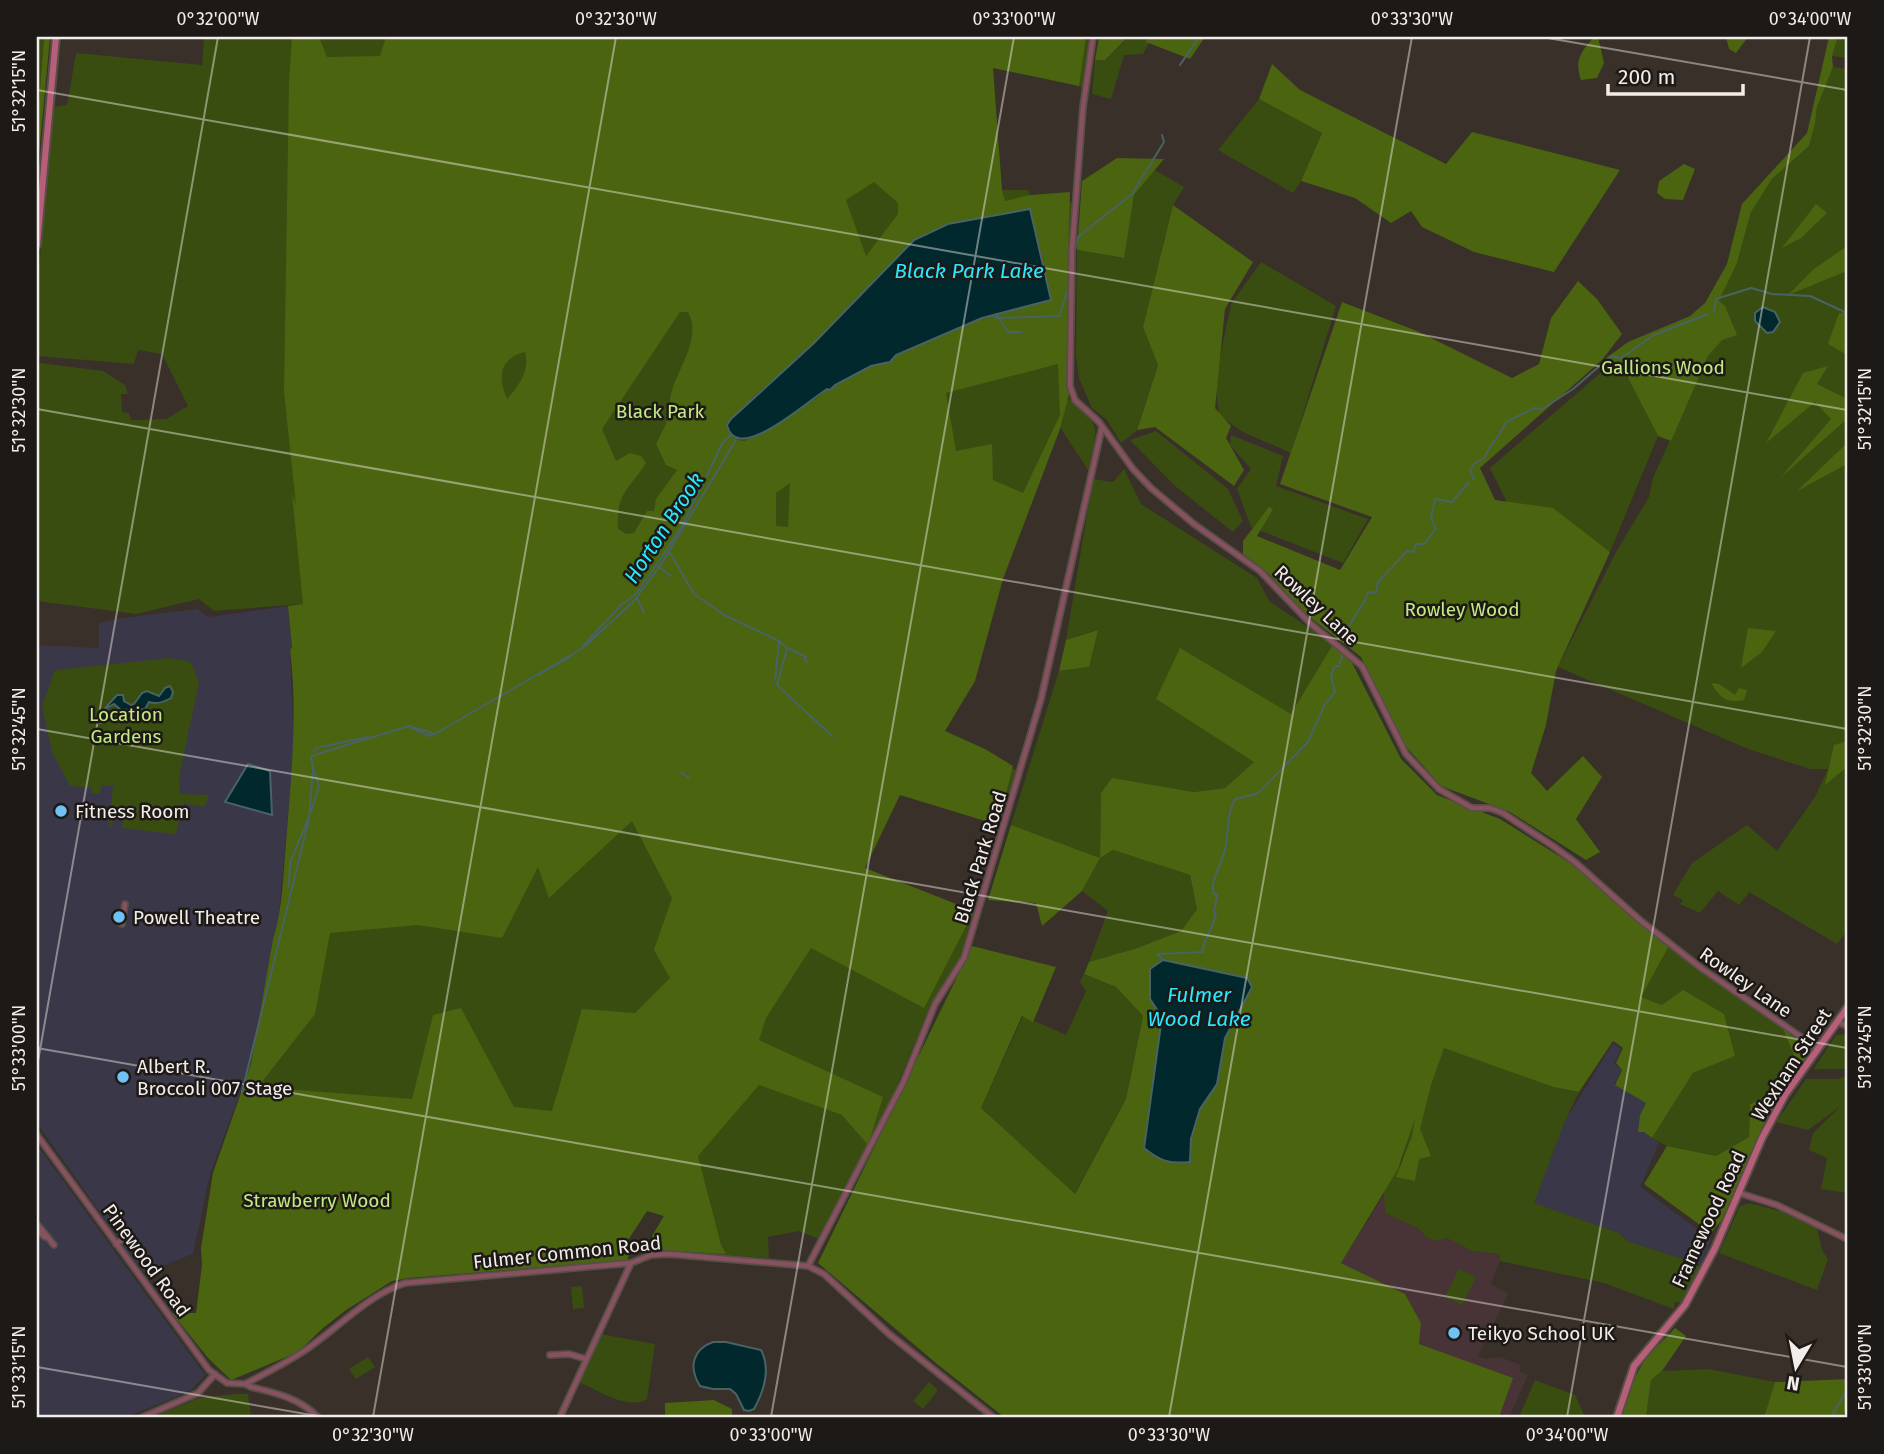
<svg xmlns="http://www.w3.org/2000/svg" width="1884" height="1454" font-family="'Fira Sans',sans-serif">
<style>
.commercial{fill:#3a3748}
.education{fill:#483336}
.green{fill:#394d10}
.forest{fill:#4a640f;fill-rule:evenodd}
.water{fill:#00282d;stroke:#496365;stroke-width:2}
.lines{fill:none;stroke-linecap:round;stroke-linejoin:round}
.stream{stroke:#496365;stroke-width:2}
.street-casing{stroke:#574e48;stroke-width:8}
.secondary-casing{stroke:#574e48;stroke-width:10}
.street{stroke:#885160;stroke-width:4.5}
.secondary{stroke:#b75f79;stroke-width:6}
.ticks{fill:none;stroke:#f3ede9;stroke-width:2;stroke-opacity:0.45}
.poi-dot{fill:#71c1f4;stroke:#1d1916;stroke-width:2.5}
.labels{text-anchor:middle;stroke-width:5;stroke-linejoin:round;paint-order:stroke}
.park-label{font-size:19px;fill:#c3eb81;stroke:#1d1916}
.street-label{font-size:19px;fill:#f3ede9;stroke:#1d1916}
.poi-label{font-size:19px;fill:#f3ede9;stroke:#1d1916;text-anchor:start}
.water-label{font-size:21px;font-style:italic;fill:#29e9ff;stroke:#1d1916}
.neatline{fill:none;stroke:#f3ede9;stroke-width:2.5}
.ticks-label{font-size:18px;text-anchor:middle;fill:#f3ede9}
</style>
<rect width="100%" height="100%" fill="#393029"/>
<path class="commercial" d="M288,606L292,649H290L294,750L278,924L273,939L251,1064L210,1174L193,1254L144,1273L124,1247L125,1242L119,1235L115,1234L37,1123V645L99,648V623L117,619L197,609L208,617Z
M1613,1043L1621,1049L1614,1064L1622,1070L1614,1084L1646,1103L1640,1115L1639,1132H1644L1659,1143L1640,1187L1711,1239L1701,1265L1627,1241L1619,1233L1533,1203L1565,1121Z
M37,1145L205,1375L192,1389L172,1399L125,1417H37Z"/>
<path class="education" d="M1385,1193V1213L1419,1229L1425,1236L1435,1240L1447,1238L1472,1251L1500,1254V1261L1491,1284L1508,1294L1478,1356L1485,1359L1500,1357L1521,1365L1519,1371L1528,1375L1509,1417H1501L1414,1380L1421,1323L1405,1294L1341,1263Z"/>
<path class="green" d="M37,37H44L37,128Z
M204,37H1089L1082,87L990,64L1002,190H1028L1030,195L1027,197L1072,203L1064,394C1102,428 1099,421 1088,470L1060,427L935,733L1016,770L1000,821L899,786L856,872L971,919L960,959L930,1006L892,1098L819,1239L798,1231L768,1237L769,1258L660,1250L652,1236L664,1216L647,1211L626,1243L632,1247L627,1260L408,1278L392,1281L346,1310L323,1328L298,1352L231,1380L229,1368L252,1065L285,912L302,604L214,611L199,599L136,614L37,601V374L40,363L103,371L125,385L128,394H121L122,412L129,413L131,420L166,419L188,406L162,354L138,350L134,364L37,356V289L54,107L67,105L76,53L202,65Z
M1120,37H1147L1146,41L1149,43L1143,54L1124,55L1111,99L1092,94L1095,60H1105L1125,41Z
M1838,37H1847V58L1832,56Z
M1833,67L1847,69V931L1837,944L1749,892L1739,905L1718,891L1700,913L1680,904L1683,900L1673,895L1692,863L1747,825L1777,851L1815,797L1828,769H1810L1748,749L1558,667L1615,554L1649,497L1653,478L1708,356L1719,301L1737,263L1751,212L1772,179L1809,146L1815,124L1817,107Z
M1259,99L1322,133L1301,181L1293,193L1218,150Z
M1155,170L1184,187L1173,205L1143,327L1158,364L1137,430L1121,443L1107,420L1092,408L1079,378L1076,356L1077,250L1123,258L1134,195Z
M1261,262L1336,306L1291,453L1241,431L1219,415L1215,382L1231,304Z
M1611,364L1627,376L1658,436L1610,552L1548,512L1509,506L1490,468Z
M1156,431L1228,489L1243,521L1233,532L1175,486L1130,440Z
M1231,435L1283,456L1276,486L1368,519L1343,563L1251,527L1237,489L1251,469L1230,445Z
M1124,469L1141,504L1257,578L1269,601L1333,644L1291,715L1156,699L1255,762L1225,788L1194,792L1112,779L1101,793L1100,858L1113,850L1190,875L1197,909L1181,931L1137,948L1089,962L1108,911L1082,891L1100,858L1011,825L1059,671L1089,667L1097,630L1066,640L1093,479L1113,482Z
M170,658L191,662L199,682L179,777L180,794L209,795L204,807L183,803L176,834L122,828L123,821L118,818L113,820L112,826L109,825L113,786L101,785L100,794L91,793L92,788L70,786L52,752L42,706L55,670Z
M1669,946L1783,1029L1794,1054L1770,1096L1750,1104L1749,1137L1716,1156L1667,1146L1652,1138L1693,1073L1735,1056L1662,1005L1641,997Z
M1084,974L1116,987L1143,1016L1126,1099L1074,1195L981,1108L1023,1016L1066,1035L1086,991L1080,982Z
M1847,1034V1069H1814L1836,1035Z
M1439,1045L1553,1087L1579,1092L1565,1121L1534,1203L1619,1233L1627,1241L1689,1261V1263L1701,1267L1682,1303L1675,1302L1674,1309L1604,1283L1500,1261V1254L1472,1251L1447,1238L1435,1241L1425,1236L1419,1229L1385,1213L1384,1192L1401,1163L1429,1072Z
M1847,1076V1193L1821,1189L1827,1158L1809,1150L1813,1133L1841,1106L1808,1130L1776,1122L1806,1079H1837Z
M1750,1203L1783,1212L1817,1228L1822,1250L1828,1259L1817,1290L1719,1253L1740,1206Z
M1459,1269L1476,1277L1462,1305L1445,1297Z
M582,1286L584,1308L573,1309L571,1287Z
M600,1334L655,1344L647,1399C628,1411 597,1390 579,1382Z
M368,1357L375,1367L356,1379L349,1369Z
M1708,1369L1775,1382L1764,1417H1646L1651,1380L1662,1371Z
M1535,1380L1575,1395L1585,1417H1519Z
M929,1382L938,1390L923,1409L913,1401Z
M237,1394H248L251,1417H154L199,1398Z"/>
<path class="forest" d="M44,37H50L37,176V128Z
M292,37H319L327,57L380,56L386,37H1086L1079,86L993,68L1002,190L1005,201L1030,195L1070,192L1068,255L1072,307L1070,390L1060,429L1003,579L975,681L945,731L985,749L1013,766L998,825L900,795L865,868L974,911L924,1008L811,948L766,1018L759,1040L883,1097L868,1145L842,1115L759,1085L698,1156L721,1245L726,1254L660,1250L652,1236L664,1216L647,1211L626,1243L632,1247L627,1260L408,1278L392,1281L346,1310L323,1328L298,1352L231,1380L208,1358L172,1313H196L202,1265L201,1248L213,1173L251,1064L273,939C283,909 283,874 286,843C291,778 298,713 290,649L292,648L288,606L303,604L292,493L296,505L284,392L289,82ZM874,182L898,203V214L866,256L846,200ZM948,224L1051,300L982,318L896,355L890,362L871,366L827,389L817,398L759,435L744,441L737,440L751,399L814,343L914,240ZM680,312H688C702,338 679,366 672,391C669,398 670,406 669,413C667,424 661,434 656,444L666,465L677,470L656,499L654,511H647L634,533L626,534L618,529C616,493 628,491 646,463L641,456L630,453L616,461L602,429ZM525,352C530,371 519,386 507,399C497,377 500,358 525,352ZM1058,364L1060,415L1023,493L993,480L992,444L956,451L946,393ZM790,483L788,527L776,526V493ZM632,821L672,898L654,950L670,978L635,1013L582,1009L552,1111L514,1107L461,1008L433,1015L412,1099L258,1087L315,1014L330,933L418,925L502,938L538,867L549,898Z
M1099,37H1120L1125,40L1105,60H1095Z
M1147,37H1205L1190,59L1146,42Z
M1594,37H1598L1604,63L1597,78L1581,80C1574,60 1581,52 1594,37Z
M1726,37H1748L1736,53L1729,49Z
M1829,37H1838L1832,56L1833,67L1817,107L1815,124L1809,146L1772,179L1751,212L1737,263L1719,301L1725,306L1737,335L1722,340L1708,356L1671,441L1658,436L1627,376L1605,359L1628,342L1690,316L1705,303L1727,264L1742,204L1807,133Z
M1272,64L1300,90L1446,164L1472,132L1620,170L1554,272L1474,252L1422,227L1411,211L1391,223L1355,198L1301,181L1322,133L1259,99Z
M1117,158L1164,159L1134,195L1124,258L1077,250L1082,181Z
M1684,164L1695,169L1683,200L1665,199L1657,193L1659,181Z
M1816,204L1827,213L1801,238L1782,248Z
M1173,205L1253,262L1225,309L1215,408L1231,426L1226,438L1244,470L1234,486L1155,427L1137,430L1158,365L1143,327Z
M1847,246V271L1788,295L1814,269Z
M1578,281L1597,299L1622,334L1602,360L1480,468L1495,500L1553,508L1610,552L1556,671L1546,725L1531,773L1547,791L1583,756L1602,777L1576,819L1600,852L1586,860L1510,812L1441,786L1402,742L1361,657L1303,612L1269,574L1243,554V541L1269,507L1273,509L1257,536L1340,570L1372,517L1280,484L1342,302L1417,331L1512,378L1539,364L1551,318Z
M1847,312V355L1828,344L1839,313Z
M1828,366L1817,384L1847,399V419L1780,478L1831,419L1815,402L1766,443L1803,373Z
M1847,443V464L1797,491Z
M1748,628L1776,631L1762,652L1741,668Z
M1098,630L1089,667L1059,671L1066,640Z
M1333,644L1348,655L1401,759L1437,795L1500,819L1578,868L1635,912L1669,946L1641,997L1662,1005L1683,990L1724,1014L1735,1056L1693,1073L1652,1138L1644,1132H1638L1640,1115L1646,1103L1615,1085L1622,1070L1616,1063L1623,1048L1613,1041L1579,1092L1553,1087L1444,1048L1431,1085L1420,1129L1431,1156L1419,1159L1415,1181L1396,1177L1412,1136L1415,1119L1398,1169L1341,1263L1405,1294L1421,1323L1419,1344L1513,1378L1499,1417H1004L937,1364L818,1263L972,946L1056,967L1033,1022L1022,1016L981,1108L1075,1194L1126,1099L1143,1016L1116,987L1084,974L1089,962L1137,948L1181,931L1197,909L1190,875L1113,850L1100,858L1082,891L1042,926L1036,903L988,900L1011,825L1100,858L1101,793L1112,778L1194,792L1225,788L1254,762L1156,699L1180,648L1291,714Z
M1711,683L1719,684L1735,695L1739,688L1747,690L1744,700C1726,703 1721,699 1711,683Z
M1847,741V767L1825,785L1834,745Z
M1783,1029L1811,1050L1777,1100L1721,1221L1711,1233L1644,1184L1667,1146L1716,1156L1749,1137L1750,1104L1770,1096L1794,1055Z
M1675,1328L1686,1336L1662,1371L1651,1380L1646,1417H1622L1632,1383L1645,1359Z
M1847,1379V1408L1842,1417H1764L1775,1382Z
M714,1400L732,1409V1417H665V1403Z"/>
<path class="water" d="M1030,209L1051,300L982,318L896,355L890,362L871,366L835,385L830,390L827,389C810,399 736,467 727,425L731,419L814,343L914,240L948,224Z
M1763,307L1775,312L1780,322L1773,332L1767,333L1755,321V313Z
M170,686L173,692L171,698C164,702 157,705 149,702L145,709L121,710L114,704L107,708L106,722L100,723L98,716L117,695H123L124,701L131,705L134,704L142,693L147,691L159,696L165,688Z
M248,764L270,771L272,815L225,802Z
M1163,960L1247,978L1252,987L1225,1038L1217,1084L1200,1109L1191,1139L1190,1162C1169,1164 1160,1161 1144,1148L1162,1017L1150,999V969Z
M713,1342H726L761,1350C771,1369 764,1391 754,1409L749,1411L744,1410L736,1394L730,1389H713L700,1386C688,1367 693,1349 713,1342Z"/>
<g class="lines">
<path class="stream" d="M1180,65L1199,37
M1074,255L1078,237L1132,194L1164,142L1162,135
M1714,312L1716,299L1751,288L1772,294L1810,296L1847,313
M996,314L1008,332H1022
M993,316L997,318L1059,316L1068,290L1069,278
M1473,479L1474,477L1470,471L1474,464L1485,457C1490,443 1501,436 1506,422L1534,408L1542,409L1573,389L1611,356L1621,358L1654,335L1708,314
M670,553L694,594L726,616L779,641L787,648L806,657L804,659L808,662
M658,567L671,576
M637,598L644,613
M1347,634C1349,620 1364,607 1368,592L1376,593L1378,582L1407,551L1414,552L1416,544H1424L1436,529L1431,518L1435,499L1452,502L1469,482
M1347,645V641
M582,647L621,605L635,595L661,558L682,526L723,442L731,435
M787,648L777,685L832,736
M538,675L570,657
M775,680L779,642
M410,727L429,736L433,734
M314,751L316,748L368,737
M681,772L689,778
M311,812L319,786L314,771
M289,886L290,863L309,817
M1163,960L1158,954L1203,952V947L1216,916L1214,912L1217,895L1213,893C1211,878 1222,864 1225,849C1229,830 1226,817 1235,799L1256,794L1262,789L1308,742L1325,704L1335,692L1331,674L1335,666H1339L1343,652
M242,1092L309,819L313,768L311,756L409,726L435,734L583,648L634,601L662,563L736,440
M1831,1417L1847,1390"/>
<g class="street-casing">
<path id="street" d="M1093,37L1083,107L1072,249L1070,386L1075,400L1099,422L1133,469L1151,488L1194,524L1260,571L1311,624L1362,666L1406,754L1439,789L1472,808H1490L1503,813L1553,846L1576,863L1641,921L1701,968L1817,1048
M122,924L125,904
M1838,1022L1847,1026
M37,1135L209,1370L227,1383L245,1384L251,1387C276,1393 299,1398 318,1417
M1739,1193L1777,1205L1847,1239
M37,1224L54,1245
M37,1230L45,1237
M116,1244L123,1239
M808,1266L904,1081L935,1004L964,958L1041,699L1102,427
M550,1355L569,1354L586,1359
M245,1384C266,1373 288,1362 307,1349C339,1327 368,1295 405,1283L631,1263L651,1255L669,1254L808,1266L824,1274L889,1334L993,1417
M143,1417L198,1393L215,1374
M560,1417L631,1263"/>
</g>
<g class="secondary-casing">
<path id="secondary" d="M37,245L56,37
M1617,1417L1634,1366L1685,1305L1715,1248L1762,1138L1785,1095L1847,1008"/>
</g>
<use href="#street" class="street"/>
<use href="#secondary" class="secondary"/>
</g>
<path class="ticks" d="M1542,37L1847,90M37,90L1847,410M37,409L1847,729M37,729L1847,1048M37,1048L1847,1367M37,1067L218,37M37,1367L323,1417M373,1417L616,37M771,1417L1014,37M1169,1417L1412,37M1567,1417L1810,37"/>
<g class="poi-dot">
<circle cx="61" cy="811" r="7"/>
<circle cx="119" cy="917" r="7"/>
<circle cx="123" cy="1077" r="7"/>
<circle cx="1454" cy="1333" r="7"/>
</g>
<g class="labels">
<g class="park-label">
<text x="1663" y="374">Gallions Wood</text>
<text x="660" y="418">Black Park</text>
<text x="1462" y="616">Rowley Wood</text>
<text x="126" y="721">Location<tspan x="126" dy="22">Gardens</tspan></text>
<text x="317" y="1207">Strawberry Wood</text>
</g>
<g class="street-label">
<text transform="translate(1317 605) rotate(43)" y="7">Rowley Lane</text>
<text transform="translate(980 857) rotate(-73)" y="7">Black Park Road</text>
<text transform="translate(1746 982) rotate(35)" y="7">Rowley Lane</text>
<text transform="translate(1791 1064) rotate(-57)" y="7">Wexham Street</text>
<text transform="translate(1708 1219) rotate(-65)" y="7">Framewood Road</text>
<text transform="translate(567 1252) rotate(-6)" y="7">Fulmer Common Road</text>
<text transform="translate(147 1260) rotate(54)" y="7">Pinewood Road</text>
</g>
<g class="poi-label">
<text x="75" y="818">Fitness Room</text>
<text x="133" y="924">Powell Theatre</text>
<text x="137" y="1073">Albert R.<tspan x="137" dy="22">Broccoli 007 Stage</tspan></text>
<text x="1468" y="1340">Teikyo School UK</text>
</g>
<g class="water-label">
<text x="969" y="278">Black Park Lake</text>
<text transform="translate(664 528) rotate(-57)" y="7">Horton Brook</text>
<text x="1199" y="1002">Fulmer<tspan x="1199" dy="24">Wood Lake</tspan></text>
</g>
</g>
<rect width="1884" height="1454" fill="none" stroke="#1d1916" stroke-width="77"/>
<g transform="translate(1796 1367) rotate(190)" stroke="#1d1916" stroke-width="5" paint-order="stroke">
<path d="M0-5L12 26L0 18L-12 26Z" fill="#f3ede9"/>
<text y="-10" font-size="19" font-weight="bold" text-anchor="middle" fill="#f3ede9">N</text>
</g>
<path d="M1608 84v10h135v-10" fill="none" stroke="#f3ede9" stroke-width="3.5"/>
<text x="1618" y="84" font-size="21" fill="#f3ede9" stroke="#1d1916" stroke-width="5" paint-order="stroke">200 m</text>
<rect x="38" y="38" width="1808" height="1378" class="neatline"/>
<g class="ticks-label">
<text x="218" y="25">0°32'00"W</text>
<text x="616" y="25">0°32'30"W</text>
<text x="1014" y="25">0°33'00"W</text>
<text x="1412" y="25">0°33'30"W</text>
<text x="1810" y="25">0°34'00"W</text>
<text transform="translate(19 91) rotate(-90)" y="6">51°32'15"N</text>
<text transform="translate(1865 409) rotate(-90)" y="6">51°32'15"N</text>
<text transform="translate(19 410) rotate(-90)" y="6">51°32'30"N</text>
<text transform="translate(1865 728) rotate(-90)" y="6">51°32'30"N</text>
<text transform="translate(19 729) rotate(-90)" y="6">51°32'45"N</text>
<text transform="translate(1865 1047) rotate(-90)" y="6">51°32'45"N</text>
<text transform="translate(19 1048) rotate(-90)" y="6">51°33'00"N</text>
<text transform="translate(1865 1367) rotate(-90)" y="6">51°33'00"N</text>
<text transform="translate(19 1367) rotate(-90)" y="6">51°33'15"N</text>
<text x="373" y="1441">0°32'30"W</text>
<text x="771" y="1441">0°33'00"W</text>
<text x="1169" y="1441">0°33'30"W</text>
<text x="1567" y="1441">0°34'00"W</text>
</g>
</svg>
